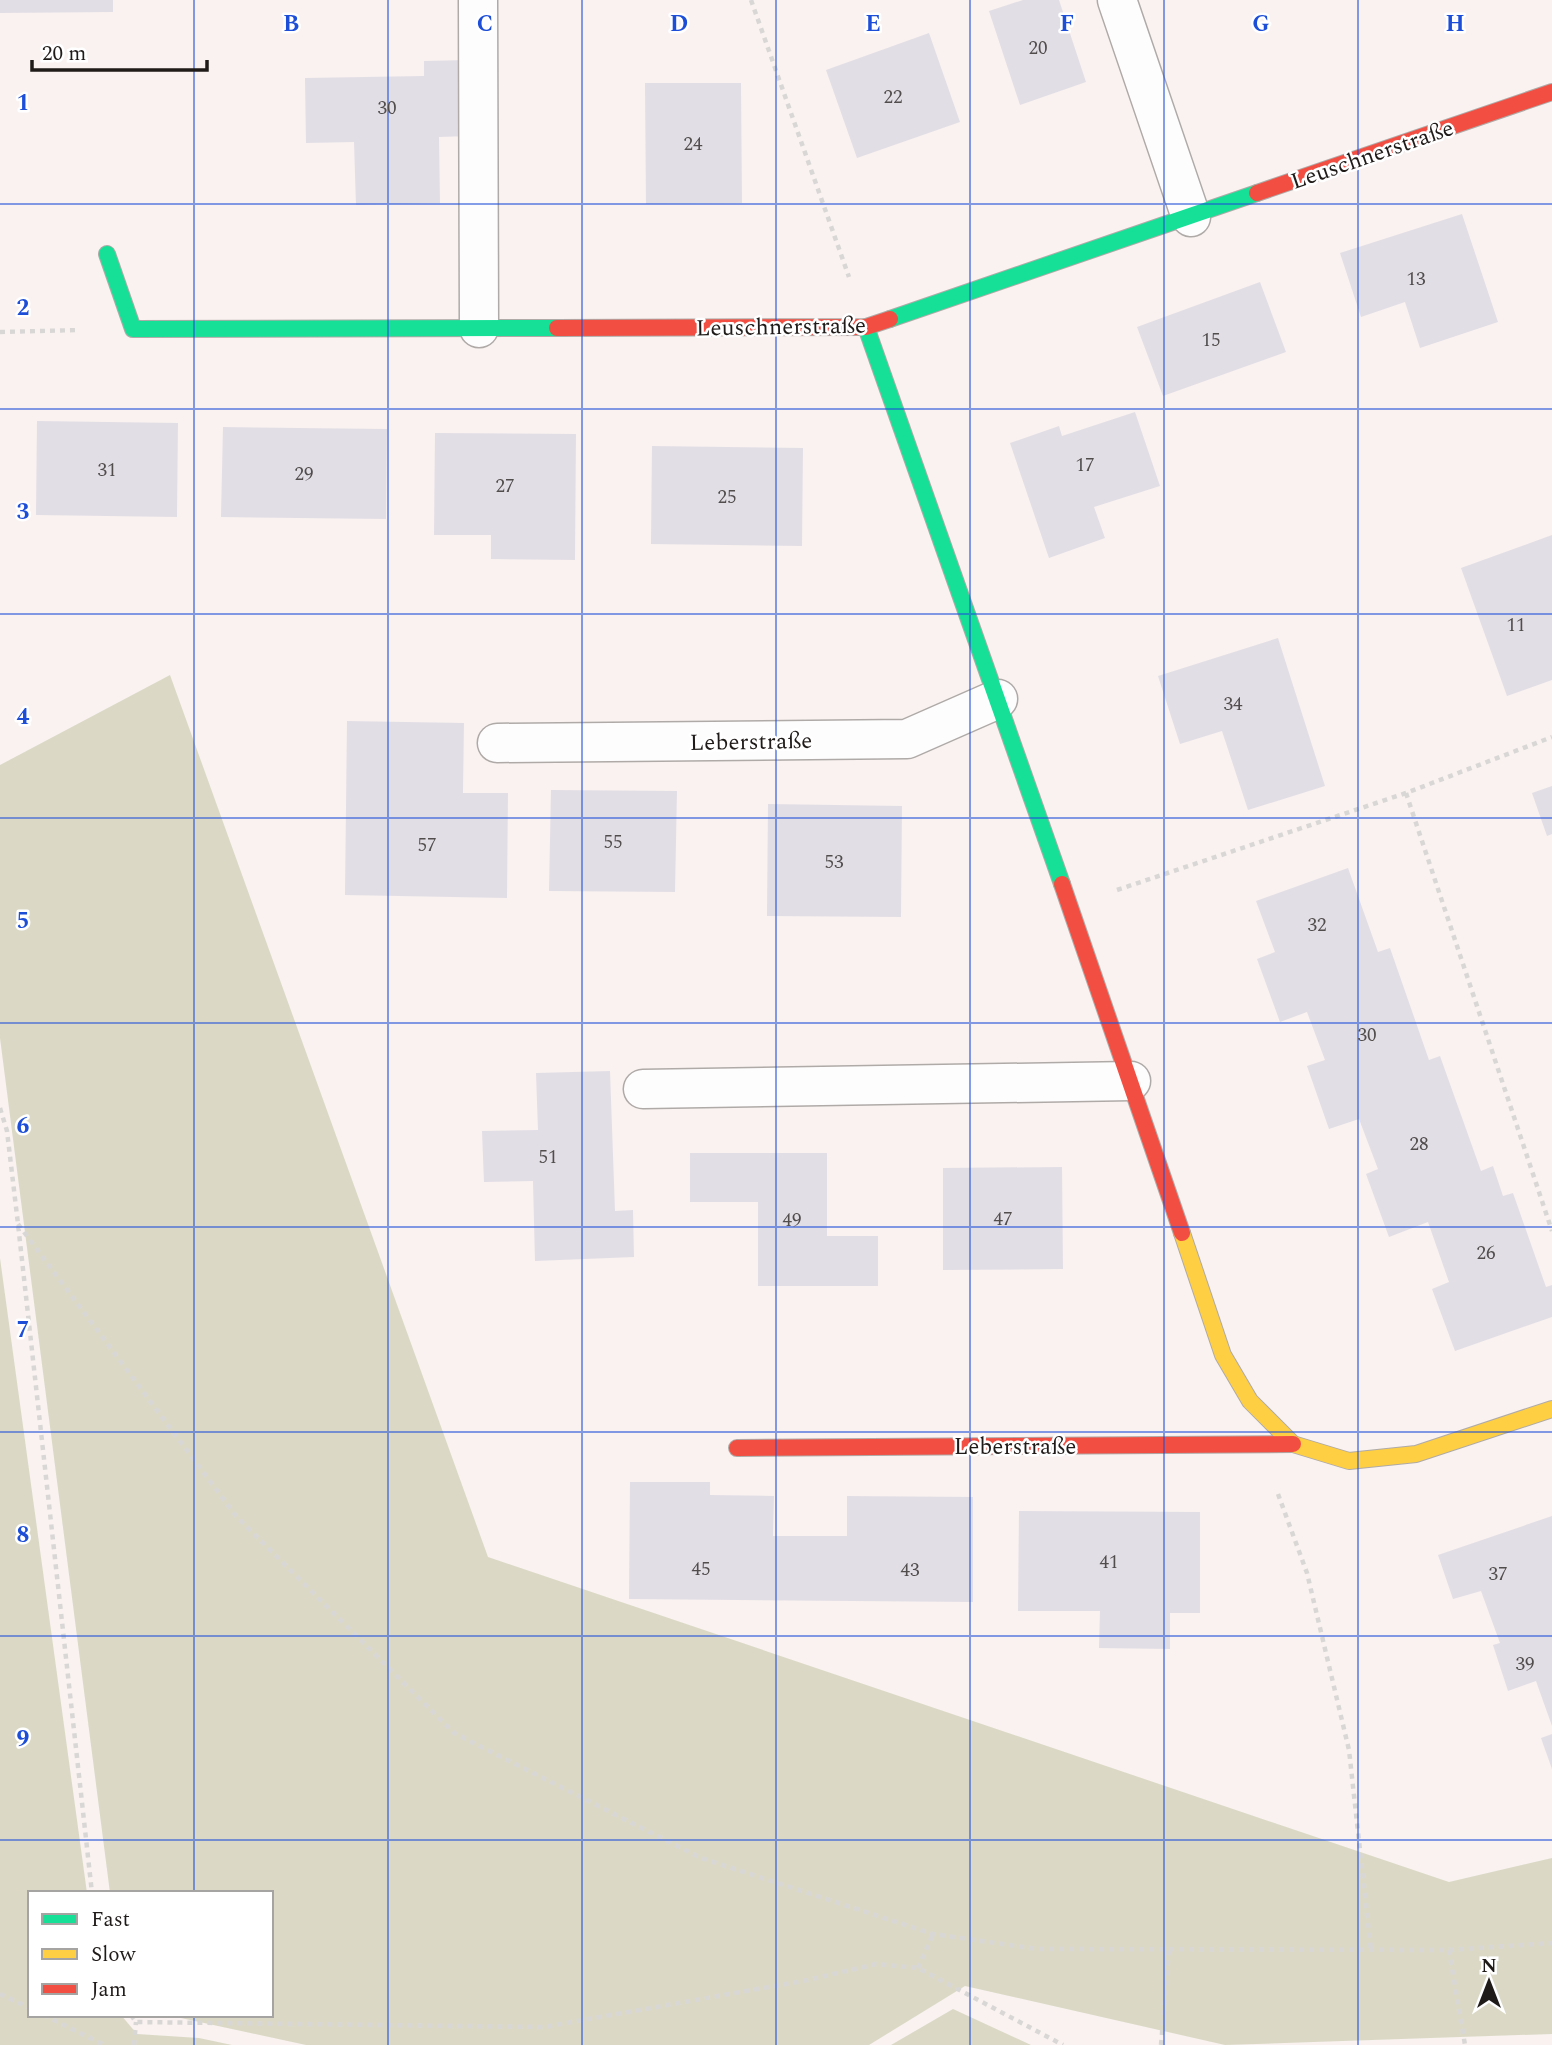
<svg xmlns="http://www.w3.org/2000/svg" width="1552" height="2045" font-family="Spectral,serif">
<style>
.green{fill:#dbd9c6}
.building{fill:#e2dee5}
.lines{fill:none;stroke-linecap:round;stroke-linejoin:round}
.street-casing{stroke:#afaaa8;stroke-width:41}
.fast-casing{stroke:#afaaa8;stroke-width:18}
.slow-casing{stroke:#afaaa8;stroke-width:18}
.jam-casing{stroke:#afaaa8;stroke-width:18}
.path{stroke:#d9d7d6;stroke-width:4.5;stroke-dasharray:5 5;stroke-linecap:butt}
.street{stroke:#fefdfd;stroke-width:38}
.fast{stroke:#16e098;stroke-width:16}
.slow{stroke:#ffcf43;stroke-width:16}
.jam{stroke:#f24e42;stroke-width:16}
.grid{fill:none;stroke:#1d4ed8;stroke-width:2;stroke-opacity:0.55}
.labels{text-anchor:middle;stroke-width:5;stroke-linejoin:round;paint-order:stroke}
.number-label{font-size:19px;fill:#514d4d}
.street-label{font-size:23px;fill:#1f1b19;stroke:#fff}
.grid-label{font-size:23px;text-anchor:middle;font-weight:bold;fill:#1d4ed8;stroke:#fff;stroke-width:5;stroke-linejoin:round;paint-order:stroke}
</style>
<rect width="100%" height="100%" fill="#f9f2f0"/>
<path class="green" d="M170,675L488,1557L1449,1882L1552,1858V2034L1225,2045L965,1986L869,2045H306L167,2015H271V1893H110L0,1038V765Z
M0,1258L87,1893H30V2015H121L137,2034L199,2038L232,2045H0Z
M953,2009L1031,2045H891Z"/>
<path class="building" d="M0,0H113V12L0,13Z
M1023,0H1059L1086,82L1020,105L989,11Z
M929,33L960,122L857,158L826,70Z
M467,60L469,136L439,137L440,203L356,205L354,142L306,143L305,78L424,76V61Z
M645,83H741L742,203L646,204Z
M1462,214L1498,322L1420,348L1405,302L1361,317L1340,253Z
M1260,282L1286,352L1163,396L1137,327Z
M1135,412L1160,486L1094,507L1105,538L1049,558L1010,443L1059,426L1062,436Z
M37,421L178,423L177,517L36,515Z
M223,427L387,429L386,519L221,517Z
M435,433L576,434L575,560L491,559V535H434Z
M652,446L803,448L802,546L651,544Z
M1552,535V680L1507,696L1461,568Z
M1278,638L1325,786L1248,810L1222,731L1180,744L1158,676Z
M347,721L464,723L463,793H508L507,898L345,895Z
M1552,786V834L1547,836L1532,793Z
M551,790L677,791L675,892L549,891Z
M768,804L902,806L901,917L767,916Z
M1348,868L1378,952L1390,948L1429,1060L1440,1056L1481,1171L1493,1166L1503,1196L1513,1193L1546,1287L1552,1285V1317L1455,1351L1432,1289L1449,1282L1428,1222L1389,1237L1366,1174L1378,1169L1359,1119L1329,1129L1307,1066L1325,1060L1307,1012L1280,1022L1257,959L1275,952L1256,901Z
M610,1071L615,1211L633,1210L634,1257L535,1261L533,1181L484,1182L482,1131L538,1130L536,1073Z
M690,1153H827V1236H878V1286H758V1202H690Z
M1062,1167L1063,1269L943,1270V1168Z
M630,1482H710V1495L774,1496L773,1536H847V1496L973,1497V1602L629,1599Z
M1019,1511L1200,1512V1613H1170V1649L1099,1648L1100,1611H1018Z
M1552,1516V1726L1536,1681L1508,1691L1493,1645L1500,1643L1481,1591L1453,1599L1438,1555Z
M1552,1734V1769L1541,1738Z"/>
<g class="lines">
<g class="street-casing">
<path id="street" d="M478,0L479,328
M1117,0L1191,217
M497,743L907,739L998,699
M643,1089L1131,1081"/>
</g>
<g class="fast-casing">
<path id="fast" d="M107,254L133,329L557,328
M890,319L1257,193
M866,327L1062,884"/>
</g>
<g class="slow-casing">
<path id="slow" d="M1182,1233L1223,1355L1250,1401L1293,1444L1349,1461L1416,1454L1552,1409"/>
</g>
<g class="jam-casing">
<path id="jam" d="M1257,193L1552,92
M557,328L866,327L890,319
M1062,884L1182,1233
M737,1448L1293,1444"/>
</g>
<path class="path" d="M751,0L849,277
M0,332L80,330
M1406,793L1552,1231
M1117,890L1406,793L1552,737
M0,1108L7,1131L18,1224L92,1893
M18,1224L236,1516L454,1733L701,1858L933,1934L1037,1949L1449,1950L1552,1943
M1278,1494L1307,1573L1349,1750L1371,1950
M1449,1950L1465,2045
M918,1968L933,1934
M0,1994L30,2008
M44,2015L104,2045
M131,2015L136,2022L544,2027L808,1980L876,1964L918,1968L1063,2045
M134,2045L136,2022
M1161,2045L1169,1949"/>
<use href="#street" class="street"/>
<use href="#fast" class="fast"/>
<use href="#slow" class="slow"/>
<use href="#jam" class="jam"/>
</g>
<path class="grid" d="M194,0V1893M388,0V2045M582,0V2045M776,0V2045M970,0V2045M1164,0V2045M1358,0V2045M0,204H1552M0,409H1552M0,614H1552M0,818H1552M0,1023H1552M0,1227H1552M0,1432H1552M0,1636H1552M0,1840H1552M194,2015V2045"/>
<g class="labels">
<g class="number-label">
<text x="1038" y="54">20</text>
<text x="893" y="103">22</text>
<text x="387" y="114">30</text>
<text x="693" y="150">24</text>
<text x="1416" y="285">13</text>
<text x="1211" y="346">15</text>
<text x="1085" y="471">17</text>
<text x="107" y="476">31</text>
<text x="304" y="480">29</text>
<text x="505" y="492">27</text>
<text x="727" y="503">25</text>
<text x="1516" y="631">11</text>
<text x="1233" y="710">34</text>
<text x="613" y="848">55</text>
<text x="427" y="851">57</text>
<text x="834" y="868">53</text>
<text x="1317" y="931">32</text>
<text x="1367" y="1041">30</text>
<text x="1419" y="1150">28</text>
<text x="548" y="1163">51</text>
<text x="1003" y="1225">47</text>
<text x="792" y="1226">49</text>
<text x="1486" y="1259">26</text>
<text x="1109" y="1568">41</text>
<text x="701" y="1575">45</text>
<text x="910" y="1576">43</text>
<text x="1498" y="1580">37</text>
<text x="1525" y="1670">39</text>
</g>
<g class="street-label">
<text transform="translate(1372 154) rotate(-19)" y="8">Leuschnerstraße</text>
<text transform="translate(781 326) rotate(-1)" y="8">Leuschnerstraße</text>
<text transform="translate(751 741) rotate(-1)" y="8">Leberstraße</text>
<text x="1015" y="1454">Leberstraße</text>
</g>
</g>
<g class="grid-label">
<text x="291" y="31">B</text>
<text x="485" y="31">C</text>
<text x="679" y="31">D</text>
<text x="873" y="31">E</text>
<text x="1067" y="31">F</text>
<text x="1261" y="31">G</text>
<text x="1455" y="31">H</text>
<text x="23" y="110">1</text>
<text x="23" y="315">2</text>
<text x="23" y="519">3</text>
<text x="23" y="724">4</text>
<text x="23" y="928">5</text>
<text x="23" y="1133">6</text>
<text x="23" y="1337">7</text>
<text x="23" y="1542">8</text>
<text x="23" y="1746">9</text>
</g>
<rect x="28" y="1891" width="245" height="126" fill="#ffffff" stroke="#a5a4a3" stroke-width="2"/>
<rect x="42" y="1914" width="35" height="10" fill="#16e098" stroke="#a5a4a3" stroke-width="2"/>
<text x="91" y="1926" font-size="21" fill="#1f1b19">Fast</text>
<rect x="42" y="1949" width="35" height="10" fill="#ffcf43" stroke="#a5a4a3" stroke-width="2"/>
<text x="91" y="1961" font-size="21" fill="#1f1b19">Slow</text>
<rect x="42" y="1984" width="35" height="10" fill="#f24e42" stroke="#a5a4a3" stroke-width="2"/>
<text x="91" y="1996" font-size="21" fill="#1f1b19">Jam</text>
<g transform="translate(1489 1982)" stroke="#ffffff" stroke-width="5" paint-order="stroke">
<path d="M0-5L12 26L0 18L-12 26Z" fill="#1f1b19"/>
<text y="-10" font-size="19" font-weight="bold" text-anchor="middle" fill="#1f1b19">N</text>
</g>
<path d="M32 60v10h175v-10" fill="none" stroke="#1f1b19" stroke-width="3.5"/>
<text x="42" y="60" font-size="21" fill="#1f1b19" stroke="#ffffff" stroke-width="5" paint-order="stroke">20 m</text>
</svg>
